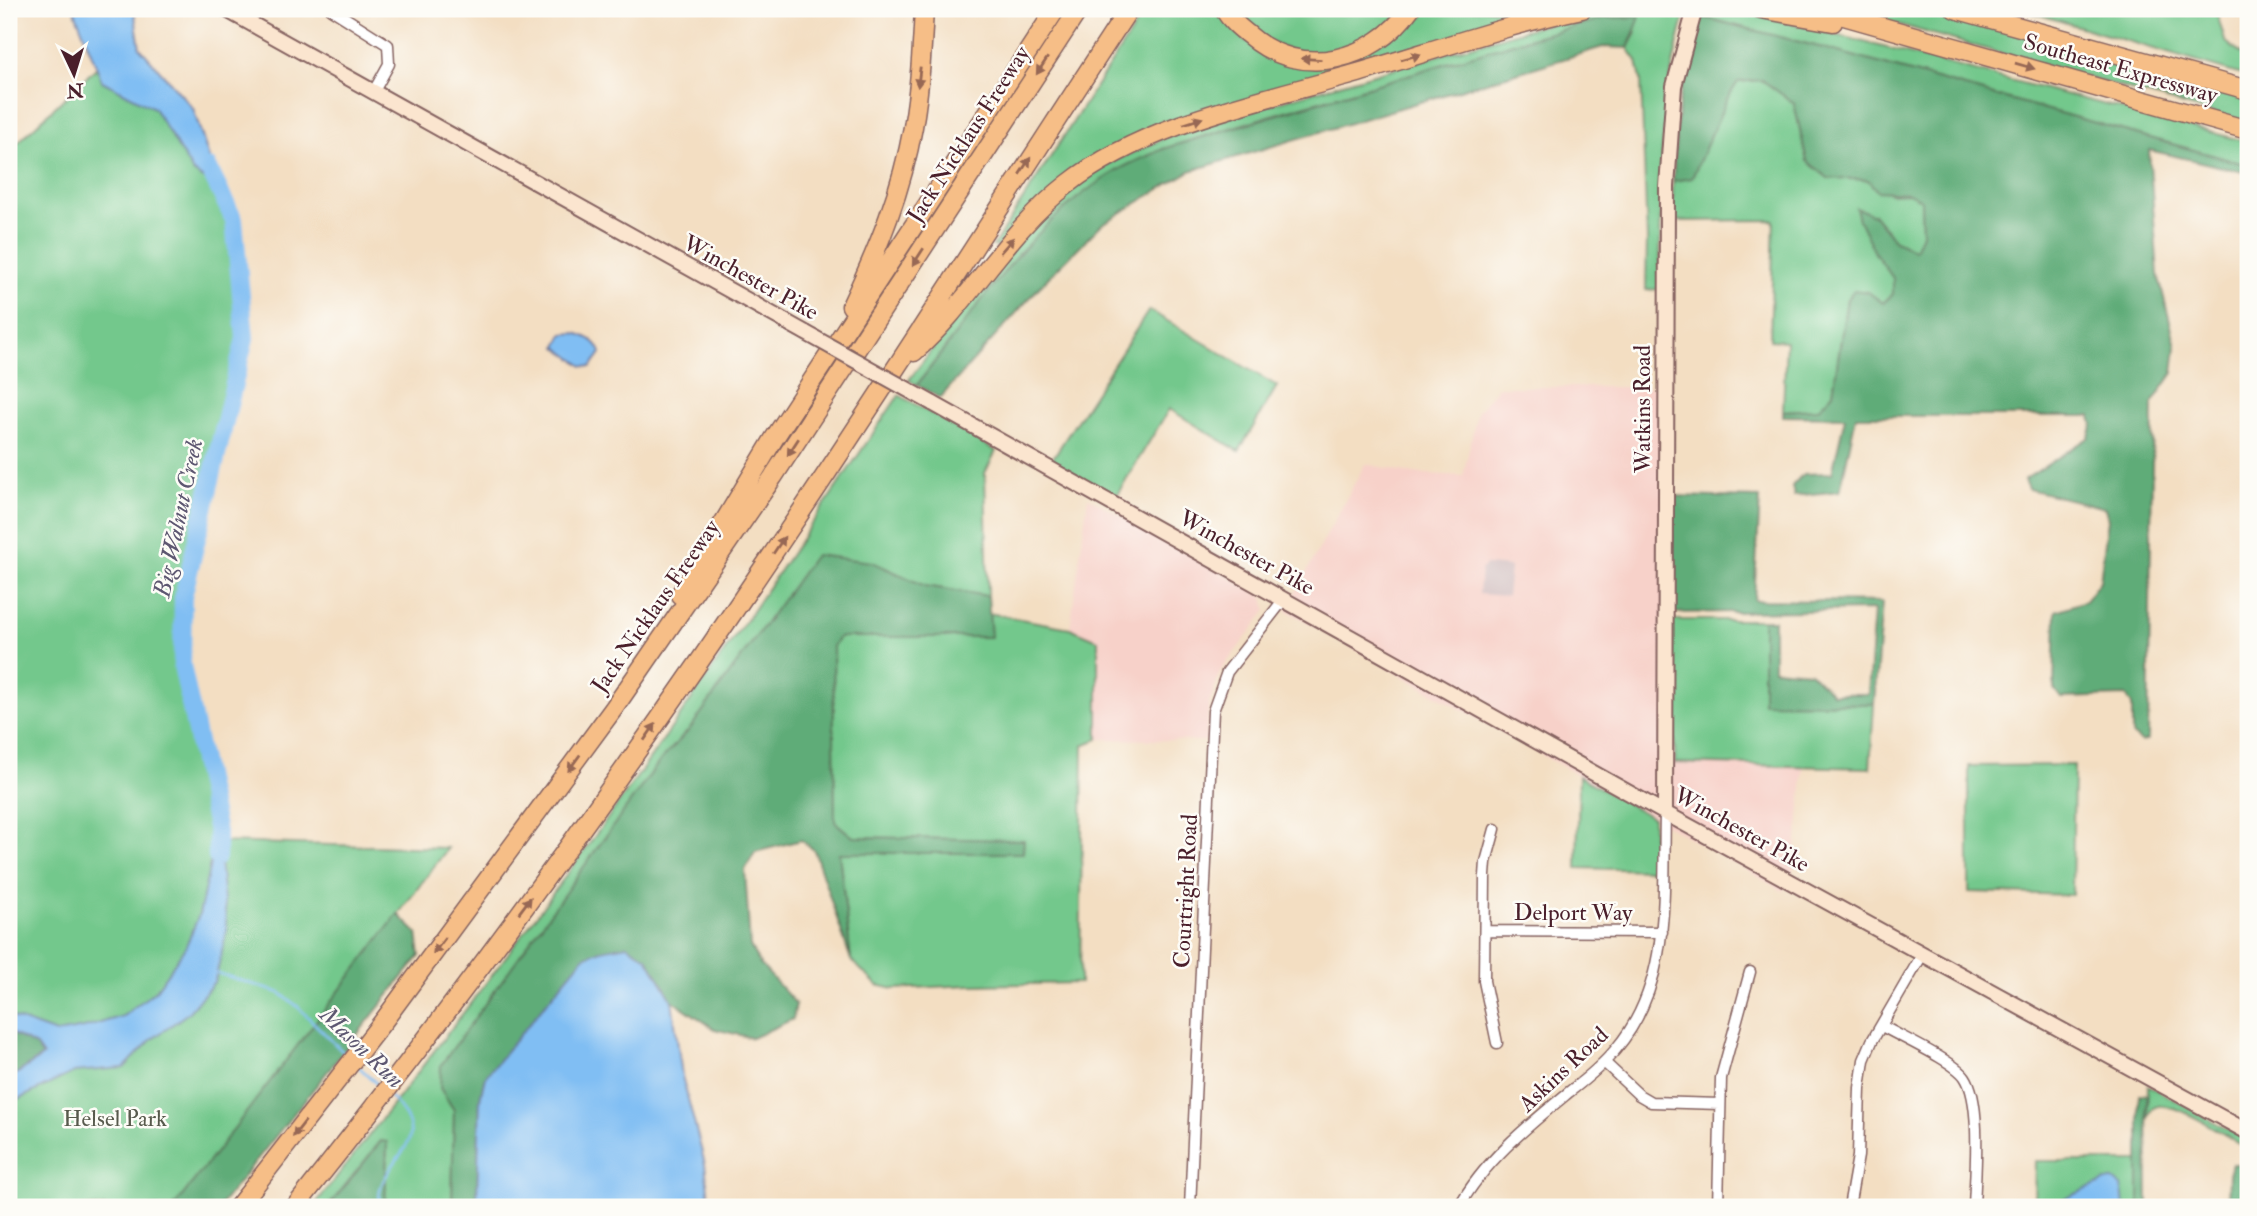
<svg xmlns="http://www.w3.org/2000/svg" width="2257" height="1216" font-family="'IM FELL Double Pica',serif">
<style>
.built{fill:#f7d1c9}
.industrial{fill:#d2bfc1}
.green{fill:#73c88c;stroke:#5e745c;stroke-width:2}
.forest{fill:#5eac78;stroke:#546652;stroke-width:2}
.water{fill:#80bef3;stroke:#656e8f;stroke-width:2}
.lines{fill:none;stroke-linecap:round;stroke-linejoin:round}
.stream{stroke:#80bef3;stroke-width:2.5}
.river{stroke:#80bef3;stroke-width:18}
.street-casing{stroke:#856260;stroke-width:13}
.secondary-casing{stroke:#856260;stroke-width:18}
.highway-casing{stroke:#856260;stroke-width:21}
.street{stroke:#fff;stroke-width:10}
.secondary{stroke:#fbe5cf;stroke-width:14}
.highway{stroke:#f6be87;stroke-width:18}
.secondary-bridge-casing{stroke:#856260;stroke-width:18;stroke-linecap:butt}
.secondary-bridge{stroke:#fbe5cf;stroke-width:14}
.oneway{fill:#976754}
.labels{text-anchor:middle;stroke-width:5;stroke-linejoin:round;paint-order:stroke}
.street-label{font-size:23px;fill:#4a1f2b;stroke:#fdfcf7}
.park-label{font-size:23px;fill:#585a4d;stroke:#fdfcf7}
.water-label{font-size:24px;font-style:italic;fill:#5d5771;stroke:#fdfcf7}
</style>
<rect width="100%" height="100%" fill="#fdfcf7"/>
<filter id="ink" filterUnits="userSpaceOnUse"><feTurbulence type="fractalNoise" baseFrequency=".0143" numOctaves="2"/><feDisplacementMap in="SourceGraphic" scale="14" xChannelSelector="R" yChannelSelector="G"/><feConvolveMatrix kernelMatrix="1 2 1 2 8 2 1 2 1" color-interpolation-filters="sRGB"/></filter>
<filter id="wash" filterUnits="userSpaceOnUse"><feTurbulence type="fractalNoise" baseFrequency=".00686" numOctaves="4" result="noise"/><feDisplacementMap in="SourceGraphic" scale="28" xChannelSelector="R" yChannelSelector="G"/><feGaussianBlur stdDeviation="1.57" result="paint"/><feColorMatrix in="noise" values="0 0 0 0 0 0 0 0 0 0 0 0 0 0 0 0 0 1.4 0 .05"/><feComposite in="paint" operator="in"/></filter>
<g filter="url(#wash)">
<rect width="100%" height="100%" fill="#f3dec2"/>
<path class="built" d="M1497,387H1670L1672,620L1676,763L1804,766L1794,870L1783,891L1286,610L1365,464L1411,473L1463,476L1477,413Z
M1088,497L1264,597L1267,610L1221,670L1209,703L1206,741L1098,739V641L1070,628Z"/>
<path class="industrial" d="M1486,565L1510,567L1507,596L1479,594L1481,570Z"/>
<path class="green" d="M1146,9H1218L1244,40L1340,64L1416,9H1565L1148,132L997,247L993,246Z
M1232,9H1403C1395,20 1386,26 1375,33C1339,57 1301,60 1263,39C1251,33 1241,18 1232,9Z
M1606,9H1734L1764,16L2248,142V165L1827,49L1702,17L1687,10C1658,100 1659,195 1661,289L1646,290L1647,239L1641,80L1637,61L1628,48L1636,32L1606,18L1285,111L1163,149L1076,199L1020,252L917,385L909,380L953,321L1038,217L1101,167L1182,130L1525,30Z
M1844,9H1933L2248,99V123Z
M2020,9H2248L2217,14L2225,41L2248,60V77Z
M118,47L185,120L234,220L245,338L183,597L182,665L218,842L448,848L314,1026L174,1207H9V151Z
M1762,80L1794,103L1807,161L1851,178L1868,180L1892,194L1909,193L1921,200L1922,234L1916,250L1895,241L1874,215L1875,253L1893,278V294L1883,303L1868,292L1847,299L1833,393L1819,409L1783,411L1786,341L1770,340L1774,220L1673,221V181L1738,81Z
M1149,310L1277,386L1239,451L1169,409L1115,498L1051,461Z
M899,395L996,451L985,473L988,596L925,586L872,562L689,730L660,761L440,1088L454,1110L452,1207H385L387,1143L381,1141L328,1207H313C408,1086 502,964 592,840C697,694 798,544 899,395Z
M988,613L1070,628L1098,640V739L1083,745L1080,983L970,985L894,989L877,985L851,960L839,853H1023V841L853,837L835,822L833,646L839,636L990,637Z
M1672,620H1763V703L1874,704L1870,768L1675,763Z
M2074,765L2072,895L1969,892V766Z
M1579,776L1653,818V870L1577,868Z
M2148,1085L2248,1141V1149C2231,1139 2172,1098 2155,1107C2150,1109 2149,1115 2147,1120Z
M2035,1161H2139V1207H2034Z"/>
<path class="forest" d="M1640,17L1628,48L1603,47L1190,171L1101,225L1043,283L940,398L917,385C977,308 1033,219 1118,170C1132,162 1148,156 1163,149L1523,40L1606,18Z
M1702,17L1827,49L2248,165V173L2149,150L2158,274L2176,346L2173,373L2153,402L2148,739L2142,742L2132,735V705L2126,696L2061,698L2054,689L2056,611L2085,601L2100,581L2108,519L2105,508L2028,489L2024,480L2088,438L2093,425L2091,416H1856L1840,491L1794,496L1792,486L1803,474L1832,473L1845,417L1783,416V411L1818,409L1833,393L1847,299L1854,290L1868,292L1883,303L1893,294V278L1875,253L1859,220L1856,208L1874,215L1895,241L1915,250L1922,234L1921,200L1909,193L1877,191L1868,180L1828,178L1807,161L1794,103L1762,80L1738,82L1727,99L1692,178L1673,181C1676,125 1679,69 1702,17Z
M1671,496L1760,498L1754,600L1882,602L1874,704L1763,703V620H1774V669L1810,672L1833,694H1868L1874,610L1672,613Z
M815,555L872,562L925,586L988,596L991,637H839L833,646L835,822L853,837L1024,840L1023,853H839L851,960L814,850L801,840L755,852L745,870L750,946L759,963L796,1004L793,1019L752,1038L715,1029L672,1000L647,958L485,1077L480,1099L477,1199L481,1207H452L454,1110L440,1088L441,1065L660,761L689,730Z
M398,914L417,933L420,956L219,1207H174Z
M9,1032L36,1046L43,1056L9,1079Z
M2139,1094L2147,1095L2148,1207H2139Z
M381,1141L387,1142L385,1207H328Z
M2232,1164H2243L2248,1171L2247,1207H2228L2229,1175Z"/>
<path class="water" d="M74,9H134L140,48L193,108L219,189L193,172L154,108L102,81Z
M575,333C586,336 598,341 601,353L591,367L583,366L557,347L563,334Z
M217,832L227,930L215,981L188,1013L151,1040L124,1068L74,1072L9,1104V1079L43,1056L36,1046L9,1032V1016L56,1033L84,1028L123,1016L156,990L186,946L199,915Z
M627,945L647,958L672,1000L682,1076L705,1164L710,1207H481L477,1199L480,1099L485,1077L584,957L601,950Z
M2106,1181H2114L2121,1186L2125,1207H2051L2056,1202Z"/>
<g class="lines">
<path class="stream" d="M214,972L280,993L297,1006L347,1056
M357,1065L380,1087
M379,1207C379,1200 379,1192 381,1186C399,1145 432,1140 390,1097"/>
<path class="river" d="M208,167L234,220L245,338L183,597L182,665L217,832V857"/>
</g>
</g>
<g filter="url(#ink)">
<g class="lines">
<g class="street-casing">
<path id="street" d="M331,9L388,45L389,64L374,91
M1495,829L1486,862L1485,876L1484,981L1497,1043
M1485,931L1662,932
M1882,1026C1901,1037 1954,1061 1965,1077C1982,1102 1975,1176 1974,1207
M1604,1062L1639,1095L1651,1102L1720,1104
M1190,1207L1213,711L1227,672L1284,599
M1459,1207C1484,1161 1529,1125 1569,1092C1586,1079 1603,1065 1616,1049C1672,983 1663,893 1665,813
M1718,1207L1721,1078L1750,972
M1849,1207L1858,1156L1860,1088L1864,1060L1872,1041L1922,955"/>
</g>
<g class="secondary-casing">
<path id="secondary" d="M225,9L806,333
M932,403L1665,813L2248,1132
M1665,813L1667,187L1674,86L1695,9"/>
</g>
<g class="highway-casing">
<path id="highway" d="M1224,9C1230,20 1240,28 1250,36C1301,80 1374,61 1410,9
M1761,9L1833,22
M1819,9L2248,130
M1955,9L2248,90
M851,306C878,249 902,190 913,127C920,88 922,48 924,9
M914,352C971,301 1007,231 1068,184C1145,123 1264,100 1358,73C1432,51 1506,25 1582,9
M680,595L775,437L1056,9
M238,1207L385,1019L614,708L773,477L1079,9
M295,1207C469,989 633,763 788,531C904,359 1015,182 1129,9"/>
</g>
<use href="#street" class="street"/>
<use href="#secondary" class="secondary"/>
<use href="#highway" class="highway"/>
<g class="secondary-bridge-casing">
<path id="secondary-bridge" d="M806,333L932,403"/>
</g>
<use href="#secondary-bridge" class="secondary-bridge"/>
</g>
<defs><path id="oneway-solid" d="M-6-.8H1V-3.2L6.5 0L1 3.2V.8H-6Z" transform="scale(1.75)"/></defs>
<g class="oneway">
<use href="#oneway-solid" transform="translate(1411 57) rotate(-16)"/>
<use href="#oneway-solid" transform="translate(1311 59) rotate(-177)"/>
<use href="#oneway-solid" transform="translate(1042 66) rotate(123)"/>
<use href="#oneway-solid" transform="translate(2025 66) rotate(16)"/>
<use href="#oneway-solid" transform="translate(919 77) rotate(97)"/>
<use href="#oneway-solid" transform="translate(1193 121) rotate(-18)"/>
<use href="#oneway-solid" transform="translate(1025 166) rotate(-57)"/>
<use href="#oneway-solid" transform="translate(1007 245) rotate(-49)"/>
<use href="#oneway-solid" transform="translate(918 257) rotate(123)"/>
<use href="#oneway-solid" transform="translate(793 447) rotate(123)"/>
<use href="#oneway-solid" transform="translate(779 545) rotate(-56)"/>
<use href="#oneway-solid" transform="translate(650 732) rotate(-55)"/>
<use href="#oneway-solid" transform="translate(574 763) rotate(126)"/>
<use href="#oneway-solid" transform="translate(525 905) rotate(-53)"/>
<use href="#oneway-solid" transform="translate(439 946) rotate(127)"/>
<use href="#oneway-solid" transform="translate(299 1129) rotate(128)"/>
</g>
</g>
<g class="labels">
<g class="street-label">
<text transform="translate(2121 68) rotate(16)" y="8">Southeast Expressway</text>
<text transform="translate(968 134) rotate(-57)" y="8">Jack Nicklaus Freeway</text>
<text transform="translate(751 277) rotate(29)" y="8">Winchester Pike</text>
<text transform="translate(1642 409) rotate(-90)" y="8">Watkins Road</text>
<text transform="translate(1247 552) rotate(29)" y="8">Winchester Pike</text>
<text transform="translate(655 606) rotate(-55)" y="8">Jack Nicklaus Freeway</text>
<text transform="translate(1742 829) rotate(29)" y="8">Winchester Pike</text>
<text transform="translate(1185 891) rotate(-87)" y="8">Courtright Road</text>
<text x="1573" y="920">Delport Way</text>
<text transform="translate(1563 1069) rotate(-43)" y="8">Askins Road</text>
</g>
<g class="park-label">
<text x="115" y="1126">Helsel Park</text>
</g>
<g class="water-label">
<text transform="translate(178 518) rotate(-78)" y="8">Big Walnut Creek</text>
<text transform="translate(362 1047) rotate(44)" y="8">Mason Run</text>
</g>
</g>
<rect width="2257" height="1216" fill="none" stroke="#fdfcf7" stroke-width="35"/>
<g transform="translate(74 74) rotate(176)" stroke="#fdfcf7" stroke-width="5" paint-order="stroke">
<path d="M0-5L12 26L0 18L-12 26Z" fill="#4a1f2b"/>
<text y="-10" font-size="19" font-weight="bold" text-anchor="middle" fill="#4a1f2b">N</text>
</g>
</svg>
